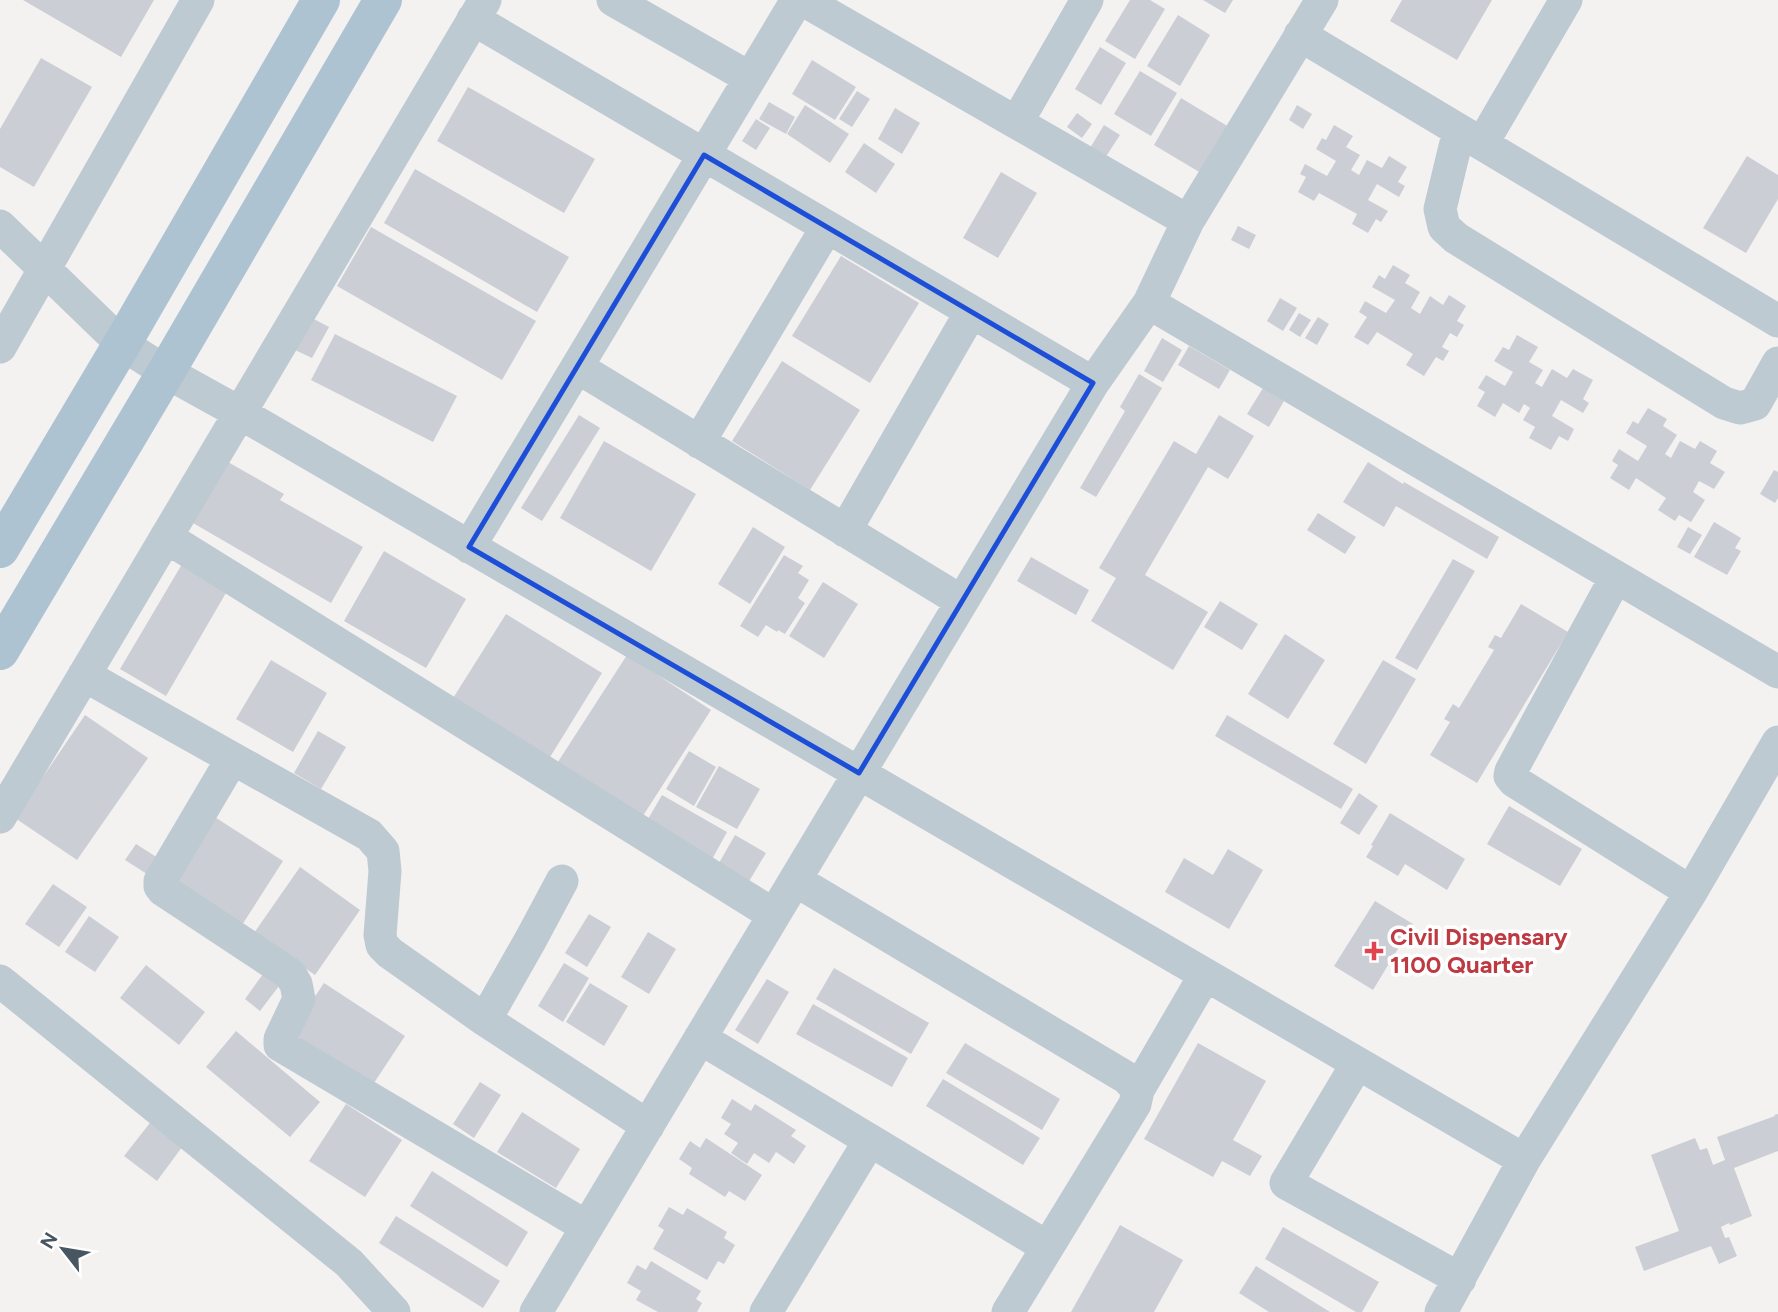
<svg xmlns="http://www.w3.org/2000/svg" width="1778" height="1312" font-family="Figtree,sans-serif">
<style>
.building{fill:#cbced4}
.lines{fill:none;stroke-linecap:round;stroke-linejoin:round}
.minor{stroke:#becad2;stroke-width:33}
.major{stroke:#aec3d2;stroke-width:38}
.marked{fill:none;stroke:#1d4ed8;stroke-width:5;stroke-linejoin:round}
.health-dot{fill:#e0444e;stroke:#fff;stroke-width:2.5}
.labels{text-anchor:middle;stroke-width:7;stroke-linejoin:round;paint-order:stroke}
.health-label{font-size:24px;font-weight:bold;fill:#be3a42;stroke:#fff;text-anchor:start}
</style>
<rect width="100%" height="100%" fill="#f4f1f1"/>
<path class="building" d="M23,0H154L121,57Z
M1130,0H1150L1165,9L1135,59L1105,41Z
M1203,0H1233L1225,13Z
M1402,0H1492L1457,60L1390,21Z
M1178,15L1210,35L1180,86L1147,66Z
M1100,47L1126,63L1101,105L1075,89Z
M41,58L92,87L34,187L0,167V129Z
M812,60L856,87L835,120L792,94Z
M1140,71L1177,93L1151,136L1114,114Z
M468,87L595,159L564,213L437,141Z
M857,91L870,99L852,127L839,119Z
M1181,98L1229,127L1201,173L1154,145Z
M769,102L795,117L786,134L759,119Z
M805,105L849,134L830,163L787,134Z
M1297,105L1312,114L1303,129L1289,120Z
M895,108L920,123L902,154L878,139Z
M1077,113L1092,124L1082,138L1067,127Z
M756,119L770,128L756,150L742,141Z
M1104,125L1120,135L1105,158L1090,148Z
M1334,125L1353,136L1346,147L1360,155L1351,170L1359,175L1367,160L1382,168L1389,156L1407,167L1398,182L1405,186L1399,197L1377,184L1368,200L1388,211L1381,222L1376,219L1368,233L1352,224L1357,214L1319,193L1314,201L1298,192L1306,177L1300,174L1305,164L1327,176L1336,161L1316,149L1322,138L1326,140Z
M864,143L895,164L876,193L845,172Z
M1747,156L1778,175V199L1746,253L1703,228Z
M415,169L569,257L537,312L384,223Z
M1001,172L1037,193L998,258L963,238Z
M1238,226L1256,235L1249,249L1231,240Z
M371,227L536,321L502,380L337,286Z
M841,256L919,303L870,383L792,336Z
M1393,265L1410,275L1405,283L1420,292L1411,308L1420,314L1430,296L1443,305L1449,295L1466,306L1457,321L1464,325L1457,337L1450,333L1442,347L1449,351L1443,361L1436,357L1424,376L1406,365L1413,354L1377,332L1368,345L1354,337L1367,317L1359,312L1365,301L1386,313L1395,300L1372,287L1379,275L1385,279Z
M1280,298L1297,308L1283,331L1267,321Z
M1299,313L1311,320L1300,337L1289,330Z
M310,317L329,327L312,358L293,349Z
M1318,317L1329,324L1317,345L1305,338Z
M335,334L457,396L433,442L311,380Z
M1517,335L1538,347L1529,362L1543,370L1535,383L1542,387L1552,369L1567,378L1573,369L1593,380L1583,399L1589,403L1583,413L1561,400L1552,416L1574,429L1568,441L1559,436L1551,450L1529,438L1535,427L1523,420L1530,408L1524,404L1519,413L1503,403L1495,417L1477,406L1485,392L1478,388L1486,375L1505,386L1513,372L1494,361L1503,347L1509,350Z
M1162,338L1182,350L1163,382L1144,371Z
M1189,346L1230,370L1219,389L1178,365Z
M782,361L860,410L810,490L732,441Z
M1139,374L1162,388L1096,497L1080,488L1125,411L1120,407Z
M1263,388L1284,401L1269,427L1247,414Z
M1648,408L1667,419L1663,426L1677,435L1665,454L1671,458L1680,441L1695,449L1700,441L1717,451L1710,463L1725,472L1714,489L1699,481L1693,492L1705,500L1691,522L1679,515L1675,521L1658,510L1666,498L1636,478L1629,490L1610,478L1618,465L1612,461L1619,449L1638,461L1647,446L1626,433L1633,421L1638,424Z
M579,415L600,428L542,521L521,508Z
M1219,415L1254,436L1228,479L1208,467L1145,575L1208,612L1173,670L1091,621L1116,578L1099,568L1174,441L1196,454Z
M604,441L696,494L651,571L560,518Z
M221,458L284,494L280,500L363,547L331,603L186,519Z
M1368,462L1403,484L1404,482L1499,537L1487,559L1396,506L1384,527L1343,502Z
M1774,470L1778,472V498L1775,503L1760,494Z
M1318,513L1356,537L1345,554L1307,530Z
M1714,522L1741,538L1735,548L1741,551L1727,575L1694,557Z
M753,527L785,547L750,604L718,584Z
M1688,527L1702,535L1690,554L1677,547Z
M384,551L466,599L426,668L344,621Z
M784,555L803,566L798,573L809,580L798,598L805,603L785,634L778,630L777,632L766,625L758,637L740,626Z
M1031,557L1089,590L1076,615L1017,581Z
M185,559L230,586L166,696L120,669Z
M1453,559L1475,571L1417,670L1395,658Z
M823,582L858,604L824,658L789,636Z
M1220,601L1258,624L1242,650L1204,627Z
M1521,604L1568,632L1477,783L1430,755L1450,722L1444,719L1453,704L1459,708L1494,650L1488,647L1495,635L1501,638Z
M506,614L602,673L547,762L450,703Z
M1285,634L1325,660L1288,719L1248,694Z
M627,655L711,710L639,822L554,768Z
M271,660L327,693L293,752L236,719Z
M1383,660L1416,679L1366,764L1333,744Z
M85,715L148,758L77,860L15,818Z
M1227,715L1353,789L1341,809L1215,736Z
M318,731L346,747L321,789L294,773Z
M689,751L716,767L694,806L666,789Z
M719,766L760,789L737,829L696,807Z
M1359,793L1378,806L1359,835L1340,823Z
M662,795L727,832L710,863L644,826Z
M1509,806L1582,849L1560,886L1487,844Z
M1390,813L1465,859L1447,890L1405,864L1398,876L1366,857L1373,846L1371,845Z
M210,814L283,861L242,925L169,879Z
M735,835L766,853L745,888L715,870Z
M136,844L158,858L147,874L125,860Z
M1228,849L1263,870L1229,929L1165,892L1184,858L1213,875Z
M300,867L360,910L315,975L254,933Z
M53,884L87,907L59,947L25,924Z
M1375,901L1413,924L1373,990L1334,966Z
M589,914L611,927L587,967L565,953Z
M89,916L119,937L95,972L65,952Z
M648,932L676,949L649,994L621,977Z
M564,963L589,978L563,1022L538,1006Z
M146,965L205,1012L179,1045L120,998Z
M834,968L929,1023L911,1054L816,999Z
M263,974L279,986L260,1011L245,999Z
M767,979L789,992L758,1044L735,1030Z
M324,983L405,1036L372,1086L291,1032Z
M590,983L628,1006L604,1046L566,1022Z
M813,1004L908,1058L892,1087L796,1034Z
M236,1031L320,1102L290,1137L206,1067Z
M965,1043L1060,1099L1042,1130L946,1073Z
M1198,1043L1266,1081L1233,1140L1262,1156L1250,1176L1222,1161L1213,1177L1144,1139Z
M943,1079L1040,1138L1023,1165L926,1106Z
M480,1082L501,1095L474,1138L453,1124Z
M732,1099L751,1111L755,1104L796,1130L791,1136L806,1146L794,1164L776,1152L769,1163L754,1153L747,1164L731,1153L738,1143L724,1134L731,1124L721,1118Z
M346,1104L402,1140L365,1197L309,1161Z
M522,1112L580,1149L556,1188L497,1152Z
M1778,1114V1151L1734,1168L1752,1216L1730,1225L1729,1223L1721,1227L1725,1238L1729,1237L1737,1256L1719,1264L1711,1246L1644,1271L1635,1247L1679,1231L1651,1155L1695,1138L1700,1150L1707,1148L1713,1165L1725,1160L1717,1137L1775,1116L1774,1115Z
M153,1119L185,1143L157,1181L124,1156Z
M706,1138L762,1175L745,1201L729,1191L725,1197L689,1174L692,1168L679,1159L690,1141L700,1148Z
M432,1171L528,1232L507,1267L410,1206Z
M669,1207L683,1215L687,1208L727,1232L724,1238L735,1245L724,1264L718,1261L707,1280L653,1249L664,1230L658,1226Z
M396,1216L500,1281L483,1308L379,1243Z
M1120,1225L1183,1260L1154,1312H1071Z
M1283,1227L1379,1282L1362,1312H1356L1265,1259Z
M651,1261L701,1291L696,1299L702,1303L697,1312H658L636,1300L641,1291L627,1283L637,1265L646,1270Z
M1256,1266L1330,1312H1269L1239,1293Z"/>
<g class="lines">
<path class="minor" d="M613,0L750,78
M803,0L1188,221
M473,19L1093,383
M1300,35L1778,321
M1017,122L1087,0
M1459,130L1440,209L1444,227L1456,238L1724,403L1740,408L1755,404L1778,363
M1482,144L1566,0
M0,226L122,344L166,372L240,413L1524,1160
M1149,303L1778,672
M0,347L198,0
M577,367L961,601
M699,442L827,227
M845,531L971,312
M166,537L774,915
M469,547L797,0
M1616,577L1511,771L1510,776L1514,781L1691,892
M84,675L369,835L383,851L385,871L380,935L382,945L390,953L485,1020L648,1126
M232,759L160,881V886L163,890L290,974L296,984L299,999L280,1039V1045L587,1227
M0,817L485,0
M795,880L1127,1078L1138,1090L1135,1104L1008,1312
M0,981L349,1263L394,1312
M485,1020L531,939L562,881
M700,1038L1047,1247
M1357,1064L1286,1183L1460,1279
M1138,1090L1205,975
M536,1312L1093,383L1149,303L1188,221L1322,0
M766,1312L870,1140
M1441,1312L1524,1160L1691,892L1778,742"/>
<path class="major" d="M0,549L122,344L321,0
M0,651L166,372L383,0"/>
</g>
<path class="marked" d="M704,155L1093,383L859,773L469,547Z"/>
<path class="health-dot" d="M1370.5 940.5h7v7h7v7h-7v7h-7v-7h-7v-7h7z"/>
<g class="labels">
<g class="health-label">
<text x="1390" y="945">Civil Dispensary<tspan x="1390" dy="28">1100 Quarter</tspan></text>
</g>
</g>
<g transform="translate(63 1249) rotate(301)" stroke="#ffffff" stroke-width="5" paint-order="stroke">
<path d="M0-5L12 26L0 18L-12 26Z" fill="#475661"/>
<text y="-10" font-size="19" font-weight="bold" text-anchor="middle" fill="#475661">N</text>
</g>
</svg>
